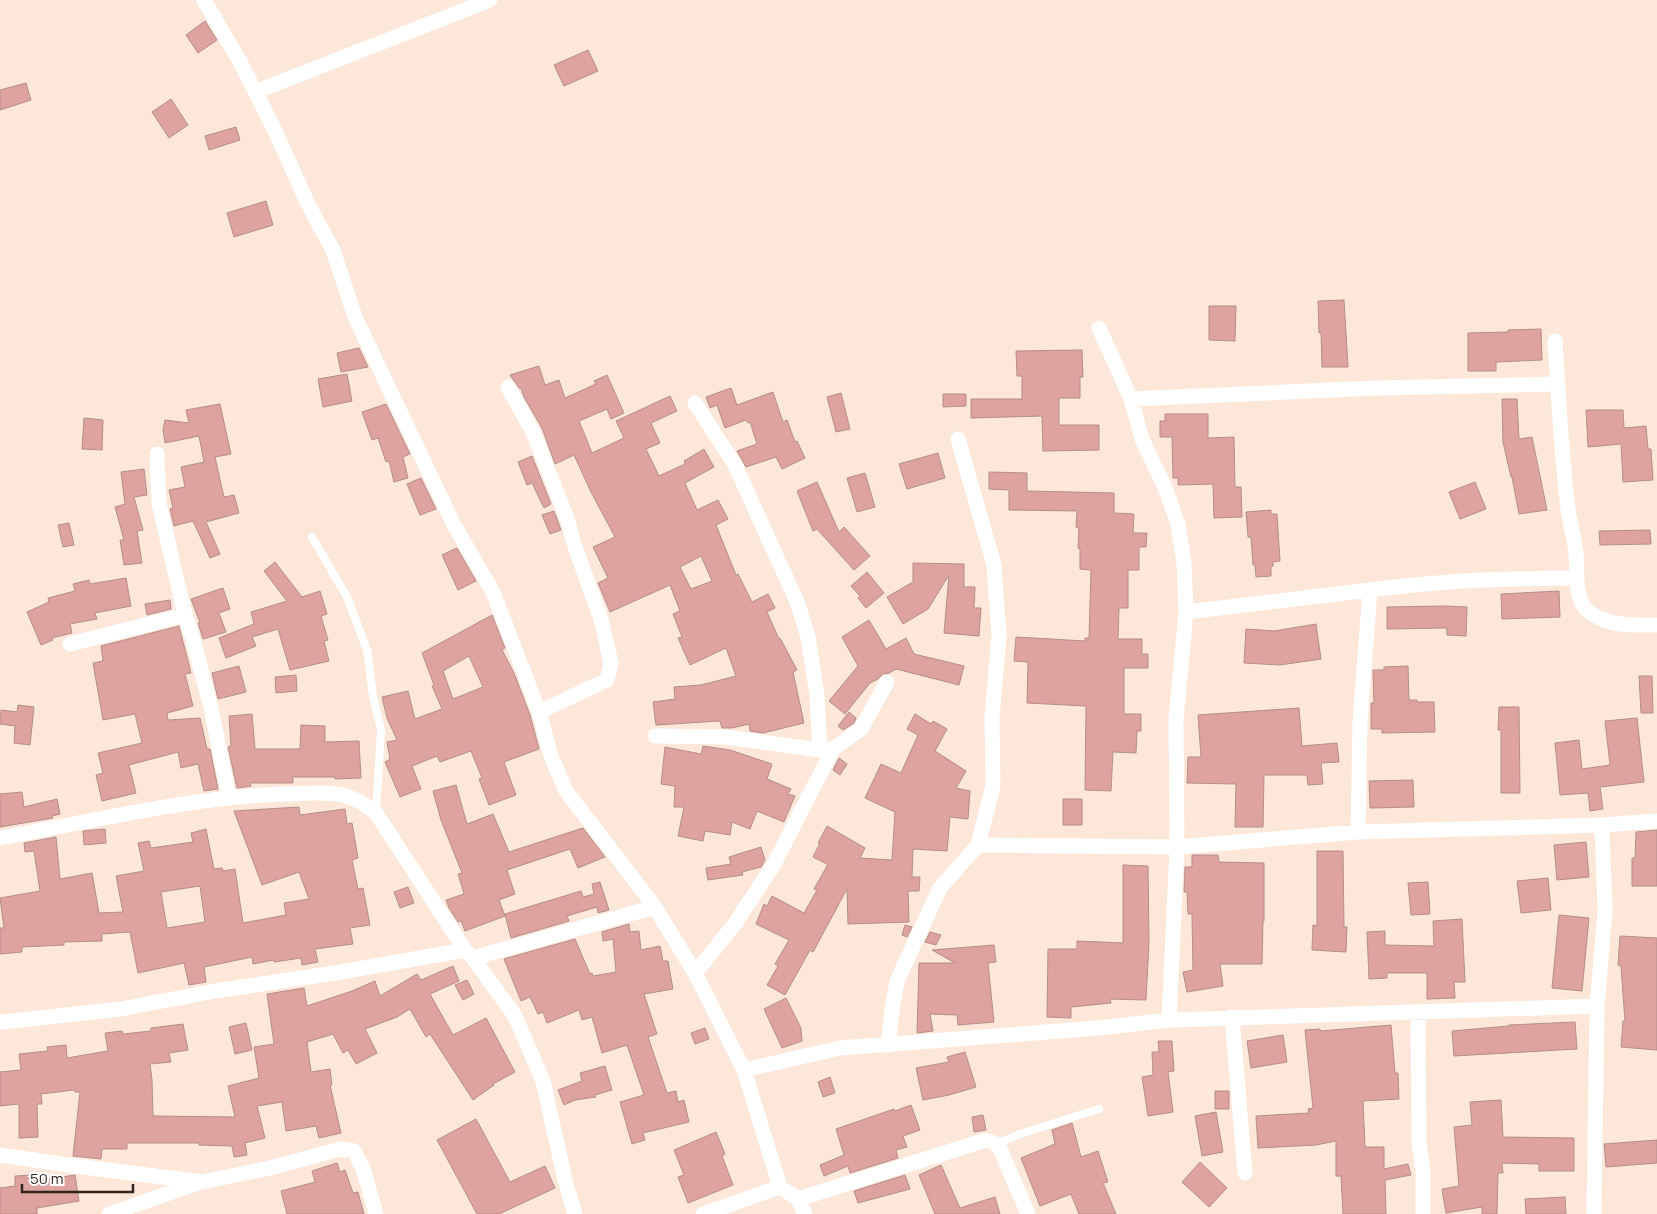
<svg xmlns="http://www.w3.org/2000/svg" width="1657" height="1214" font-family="Manrope,sans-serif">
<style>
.building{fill:#dea39e;stroke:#b58d8a;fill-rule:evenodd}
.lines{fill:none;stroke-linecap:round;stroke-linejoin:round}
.lane{stroke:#fff;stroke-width:8}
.street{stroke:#fff;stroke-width:15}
</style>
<rect width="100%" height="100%" fill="#fce7d9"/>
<path class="building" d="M205,21L217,40L198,53L186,35Z
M588,50L598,71L564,86L554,65Z
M26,83L31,100L0,110V90Z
M171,99L188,125L169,138L152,112Z
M236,127L240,140L209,150L205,136Z
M266,201L273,225L234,237L227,213Z
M1344,300L1348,367H1322L1321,332L1319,333L1318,301Z
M1209,306H1236L1235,341L1209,340Z
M1541,329L1542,360L1496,362V371H1468V333L1508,332V330Z
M359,348L368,367L341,372L337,353Z
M1082,350L1083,377H1080V398H1059V425H1099V450L1043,451L1042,416L971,418V399H1022V376H1017L1016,351Z
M539,366L545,385L559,380L565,398L596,384L594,381L607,375L624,413L611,419L607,409L579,421L592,453L624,438L616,421L670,396L677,411L651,423L660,443L646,449L659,476L685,464L684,461L704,449L714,467L685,483L697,510L718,500L728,519L716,525L736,575L738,574L752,602L768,594L775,608L767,612L779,639L780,638L797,670L793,672L804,723L763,733L750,731L749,724L732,728H722L720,721L656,725L653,702L675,699L674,687L701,685L736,676L726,648L690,665L678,638L682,637L673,614L680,611L670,585L610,612L598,583L608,578L593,547L615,537L591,492L574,455L555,464L542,428L524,397L521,388L520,389L510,375ZM701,556L712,581L691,589L680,567Z
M347,374L352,401L323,407L318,379Z
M731,388L737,405L773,392L783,422L787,420L795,442L797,441L805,458L782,469L776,457L746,467L737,451L757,444L750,422L748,423L746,420L725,428L717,405L710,408L706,397Z
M841,393L850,429L836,432L827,397Z
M943,394H966V406L943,407Z
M1502,399H1517L1519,439L1532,437L1547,510L1519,514L1512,477H1511L1503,442Z
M220,404L231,454L215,457L224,497L234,495L239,513L206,522L220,554L210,558L193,521L174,526L170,509L173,508L169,490L185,487L181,467L204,462L199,436L165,443L163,430L165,420L189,423L186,410Z
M386,404L410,454L403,457L408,478L394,482L389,461L386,462L378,438L372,440L362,412Z
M1586,410H1623L1624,428L1646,426L1648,449H1651L1653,480L1623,482L1621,444L1588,447Z
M1165,414H1208V438L1234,437L1235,487H1241L1242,517L1214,518L1213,484L1178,485V478H1173L1172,437H1160V421H1165Z
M84,418L103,420L102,450L82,449Z
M938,453L945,478L907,489L899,464Z
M532,456L551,504L544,508L532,483L527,485L518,462Z
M144,469L147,495L134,497L143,530L137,531L142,563L124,565L120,540H124L115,507L125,504L121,472Z
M989,472L1027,473V491L1114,493V513L1134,514L1133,533H1147L1146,547H1139V570H1128V608H1119L1118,639H1142V654H1148V668H1124V714H1141V731H1137L1136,753L1113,752L1111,791L1085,790L1086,706L1027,703L1028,662L1014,661L1016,637L1085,641V638H1089L1091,570L1080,569V549L1078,548L1079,528L1076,527L1077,511L1009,510V490L989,489Z
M865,473L875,507L857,512L847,478Z
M421,478L436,509L420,515L407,484Z
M817,482L839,532L844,527L870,556L854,570L817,529L813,531L797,491Z
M1475,482L1486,509L1460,519L1449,492Z
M1271,510V514H1277L1280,561L1273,562V566H1271V576L1256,577L1255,565H1253L1251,537H1248L1246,512Z
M554,511L561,530L550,534L542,515Z
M69,523L74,545L63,547L58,525Z
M1650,530L1651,544L1600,545L1599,531Z
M457,548L476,581L458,590L442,555Z
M275,562L302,597L320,591L327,614L321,616L328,640L324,641L329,661L290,670L278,629L252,637L256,646L226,658L219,638L254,624L251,612L287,601L264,571Z
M913,563L964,564V587H975L974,608H981L979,636L944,633L949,575L928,609L903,624L887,597L913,582Z
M867,572L884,593L866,608L858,598L860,596L851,586Z
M126,578L131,606L95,613L97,619L70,624L72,633L52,638L53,640L41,645L27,612L49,602L48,598L75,591L73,584L89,580L90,584Z
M223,588L230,609L219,613L226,632L203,639L198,623H200L191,599Z
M1559,591L1560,617L1502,619L1501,594Z
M170,600L171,609L147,615L145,604Z
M1444,606L1467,607L1466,636L1447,635V628L1387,629V607Z
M492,615L505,648L502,650L514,673L530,715L539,749L504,762L516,795L489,805L479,779L482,778L471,751L440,762L437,756L412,766L421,789L400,797L385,762L390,759L387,742L397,740L387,718L382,697L408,691L415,719L442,709L432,686L434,685L422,653ZM469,656L483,687L453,699L443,671Z
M869,620L886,649L906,638L914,654L964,666L959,685L896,669L889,673L883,674L878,679L870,683L845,714L829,701L858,666L842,637Z
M1316,624L1321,659L1280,665L1244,663L1246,629L1274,631Z
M179,626L191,673L185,674L193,706L167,713L168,720L200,718L207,749H210L218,789L204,791L198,764L181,768L178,752L129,765L136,793L102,801L96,775L103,773L98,753L142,743L135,714L103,720L93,663L103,661L101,646Z
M239,666L246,692L218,699L212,673Z
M1408,666L1409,700H1417V702H1434L1435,732L1382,733V729H1371V703H1374L1373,670H1384V667Z
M296,675L297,691L276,693L275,677Z
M1639,676H1652L1653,713H1641Z
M18,705L34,707L30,745L14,743L15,726L0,724L1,710L17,712Z
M1499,707H1519L1520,793H1501V730H1498Z
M1299,708L1302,746L1337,743L1339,762L1321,763L1323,784L1308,785L1307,775H1264L1263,827H1235L1236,784L1187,783L1188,757H1201L1198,715Z
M849,712L856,718L854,723L843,730L838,726Z
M252,714L255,749H300L301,725L325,726V742L359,741L361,778L335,779V777H293V783H250L251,786L237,788L228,747L231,746L229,716Z
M915,714L931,724L933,721L947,729L935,751L966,771L956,788L970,791L968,819L950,817L947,851L913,849L912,877H920L919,891H908L909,922L848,924L847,889L813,952L810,950L785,995L767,985L778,966L775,964L789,940L756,924L764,904L767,906L772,896L804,913L817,890L814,889L827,866V864L813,857L820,843H818L827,826L865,848L860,858L892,860L895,812L865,798L881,764L901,773L918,735L907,729Z
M1637,718L1644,782L1600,787L1603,809L1590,811L1588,793L1560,795L1555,743L1579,740L1582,769L1610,765L1605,721Z
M703,746L730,750L772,764L767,779L791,789L788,794L795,796L784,822L757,811L750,829L732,822L730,835L705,831L703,841L678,836L684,807H674L675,786L661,784L665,747L701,754Z
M839,758L847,764L840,775L833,770Z
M1413,780L1414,807L1370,808L1369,781Z
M456,785L467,824L493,814L509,852L583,828L605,857L578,868L570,849L507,870L515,894L499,900L505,916L465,931L461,921L458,922L449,908L446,900L464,894L458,874L462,873L441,820L433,791Z
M22,792L24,807L57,799L60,814L52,816L53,818L0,827V794Z
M1063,799H1082V825H1063Z
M299,807L300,815L345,809L347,824L352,823L358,858L352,860L358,889L363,888L370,925L350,928L353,944L315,949L318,962L302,965L301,958L274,962V960L253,964L252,957L204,967L206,982L189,985L184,963L138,973L130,932L102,934V941L64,942V945L22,947V952L0,954V928H4L0,898L40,891L34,851L25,852L24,843L56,837L60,879L92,873L99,913L123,912L116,876L144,871L138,843L149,841L151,848L193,842L191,833L206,829L214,869L222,868L223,871L235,869L243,923L286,915L284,903L309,899L299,872L262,885L234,811ZM200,886L205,922L167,928L161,892Z
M105,829L106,843L84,845L83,831Z
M1657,830V886H1632V858H1635L1636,832Z
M1586,842L1589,877L1557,880L1554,845Z
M761,847L765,860L761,867L742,872L743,875L708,880L706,868L731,864L729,857Z
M1317,851H1343L1344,927H1347L1346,952L1312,950L1313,925L1317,926Z
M1192,855H1218L1219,862L1264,863V921H1263L1262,964H1220L1223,986L1187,992L1183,972L1193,970L1192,914H1188L1187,892H1184L1185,867H1192Z
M1123,865L1148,866L1149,942L1146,1000L1110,999L1111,1003L1071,1007V1018L1047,1017L1048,949H1077V941L1123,943Z
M1548,878L1551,910L1521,913L1517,881Z
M600,882L609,910L598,913L597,907L567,916L569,921L511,938L505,914L581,891L583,897L594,894L592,884Z
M1428,882L1430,914L1411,915L1408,883Z
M408,887L414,903L400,908L394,892Z
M1559,915L1589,918L1582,991L1552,988Z
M1462,919L1465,982H1454L1455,998L1427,999V973H1387V978L1369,979L1367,932L1385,931V945L1434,946L1433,921Z
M629,924L630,932L639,931L641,950L660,946L663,961H668L673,989L644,994L657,1034L648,1037L667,1093L676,1091L678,1102L684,1100L689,1122L643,1133L645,1140L632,1144L620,1102L644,1095L627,1045L602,1053L592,1017L582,1020L579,1010L547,1023L543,1012L538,1014L530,997L521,1001L504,959L575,939L590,974L592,973L593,976L616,972L613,939L603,941L602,932Z
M905,925L912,927L907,937L902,935Z
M930,932L941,935L936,945L925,942Z
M1620,936L1657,938V1050L1621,1047L1623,1021H1625L1621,966L1618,965Z
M994,945L996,962L988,963L994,1022L958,1025L957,1015L930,1014L933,1031L917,1033L919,963H955L932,950Z
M453,966L459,981L430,994L453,1035L486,1018L515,1072L493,1084L494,1085L473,1100L430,1034L426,1037L410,1009L397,1017L365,1029L377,1053L356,1064L348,1050L343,1053L333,1034L307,1042L311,1072L330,1069L332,1085H330L341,1133L319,1138L316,1126L286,1131L282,1102L257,1106L265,1138L245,1143L247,1155L234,1157L232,1146L199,1145V1143H127V1149H102L101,1159L73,1156L80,1092H75L74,1090L41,1094L42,1104H37L38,1137L19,1138V1104L0,1106V1072L21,1070L19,1054L48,1051L47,1047L66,1045L67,1058L108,1051L105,1033L122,1031L123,1034L151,1031V1028L183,1024L188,1050L169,1053L171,1062L150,1064L152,1080L153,1116L235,1117L228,1086L259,1078L254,1047L274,1044L267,994L304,988L307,1006L352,991L375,981L380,996L417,974L421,980Z
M467,980L474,994L463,1000L455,985Z
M786,998L801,1028L802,1041L782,1048L764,1009Z
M1575,1022L1577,1049L1454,1056L1452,1031L1509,1026V1025Z
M246,1023L252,1050L235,1054L229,1027Z
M1391,1025L1395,1073H1398L1399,1099L1363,1101L1365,1147H1384V1169L1408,1164L1411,1175L1385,1180L1386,1214H1343L1341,1176H1336V1141L1316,1145L1258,1148L1256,1116L1309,1113L1308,1109L1313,1108L1305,1030L1320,1029L1321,1031Z
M705,1028L709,1039L695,1044L691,1033Z
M1283,1035L1287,1062L1251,1068L1247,1041Z
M1158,1041H1172L1174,1071L1168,1072L1173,1112L1148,1116L1142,1077L1153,1075L1152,1052H1159Z
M965,1052L976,1087L949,1095L923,1100L916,1068L949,1062L947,1057Z
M605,1066L612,1090L595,1095L596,1097L575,1100L564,1105L558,1090L582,1081L580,1073Z
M830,1077L835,1093L823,1097L818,1082Z
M1215,1091H1229V1109H1215Z
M1501,1100L1503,1137L1574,1138V1171H1539V1164L1502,1163L1503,1173H1498L1497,1214H1482V1207L1446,1213L1442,1189L1459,1186L1454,1127L1472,1125L1470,1102Z
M911,1105L920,1130L903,1136L907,1147L896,1150L898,1158L850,1173L848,1166L824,1176L820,1165L844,1155L836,1129L894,1109L895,1111Z
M1216,1112L1223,1152L1202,1156L1195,1116Z
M983,1115L986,1130L974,1132L972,1117Z
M476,1119L510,1182L545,1166L555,1188L499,1214H477L437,1140Z
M1072,1123L1081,1157L1098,1151L1108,1182L1103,1183L1116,1214H1079L1071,1194L1040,1206L1021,1158L1055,1144L1052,1130Z
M716,1132L725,1154L722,1156L733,1185L688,1203L678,1177L684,1175L674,1150Z
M1657,1140V1163L1606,1167L1604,1144Z
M1200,1162L1227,1188L1209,1207L1182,1182Z
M337,1163L340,1172L345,1170L353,1193L358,1192L364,1214H287L281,1191L315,1182L312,1171Z
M941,1165L960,1208L995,1197L1000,1214H935L919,1175Z
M34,1175L35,1181L75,1175L79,1201L37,1208V1214H0V1188L15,1186V1176Z
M905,1175L910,1189L858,1203L854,1191Z
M1565,1197L1566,1214H1526L1525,1199Z"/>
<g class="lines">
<path class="lane" d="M312,537L347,597L367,650L373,696L381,730L376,813
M997,1144L1020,1134L1099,1109"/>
<path class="street" d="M204,0L239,60L275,131L309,206L333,250L355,317L454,525L493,592L539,712L551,756L566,791L655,907L695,973L744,1070L780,1187L798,1199L805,1214
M255,92L490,0
M1099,328L1131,399L1142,439L1166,490L1178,524L1184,563L1186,612L1176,719L1177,847L1169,1020
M1555,341C1558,394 1561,447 1567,500C1568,518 1574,535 1576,553C1578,570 1573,598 1588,611C1608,627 1633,625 1657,625
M508,387L533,432L568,521L574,544L601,619L611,663L607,680L539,712
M1131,399L1376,388L1558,384
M695,403L735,465L798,604L808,637L817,695L820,750L833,749
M157,454L159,503L183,607L194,643L211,708L229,798
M1186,612L1370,590
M70,644L185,615
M655,736L726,737L820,750
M1358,832L1360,721L1370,590C1438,581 1508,578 1576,578
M0,838C93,821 187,798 282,794C302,794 323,791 343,795C356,798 366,805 376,813L465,950L473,958L515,1016L543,1081L565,1180L575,1214
M978,845L1177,847L1358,832L1602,825L1657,821
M473,958L655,907
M695,973L734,925L773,866L833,749L861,729L887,682
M1418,1013L1419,1144L1423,1170V1214
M1232,1017L1245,1173
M3,1022L121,1009L215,991L335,973L465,950
M888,1045L892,1010L897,981L940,888L978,845L993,786L992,718L999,635L994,565L958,439
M744,1070L840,1048L1098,1028L1169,1020L1597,1006
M0,1155L68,1165L202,1182L270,1168L340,1149L354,1151L363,1168L376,1214
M798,1199L983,1141C992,1140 996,1143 1001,1151L1028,1214
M109,1214L198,1183
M703,1214L780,1187
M1594,1214L1597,1006L1605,911L1602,825"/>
</g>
<path d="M22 1184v8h111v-8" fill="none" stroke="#32251d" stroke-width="2.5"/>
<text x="30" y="1184" font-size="15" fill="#32251d" stroke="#ffffff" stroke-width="4" paint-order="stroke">50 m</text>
</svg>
